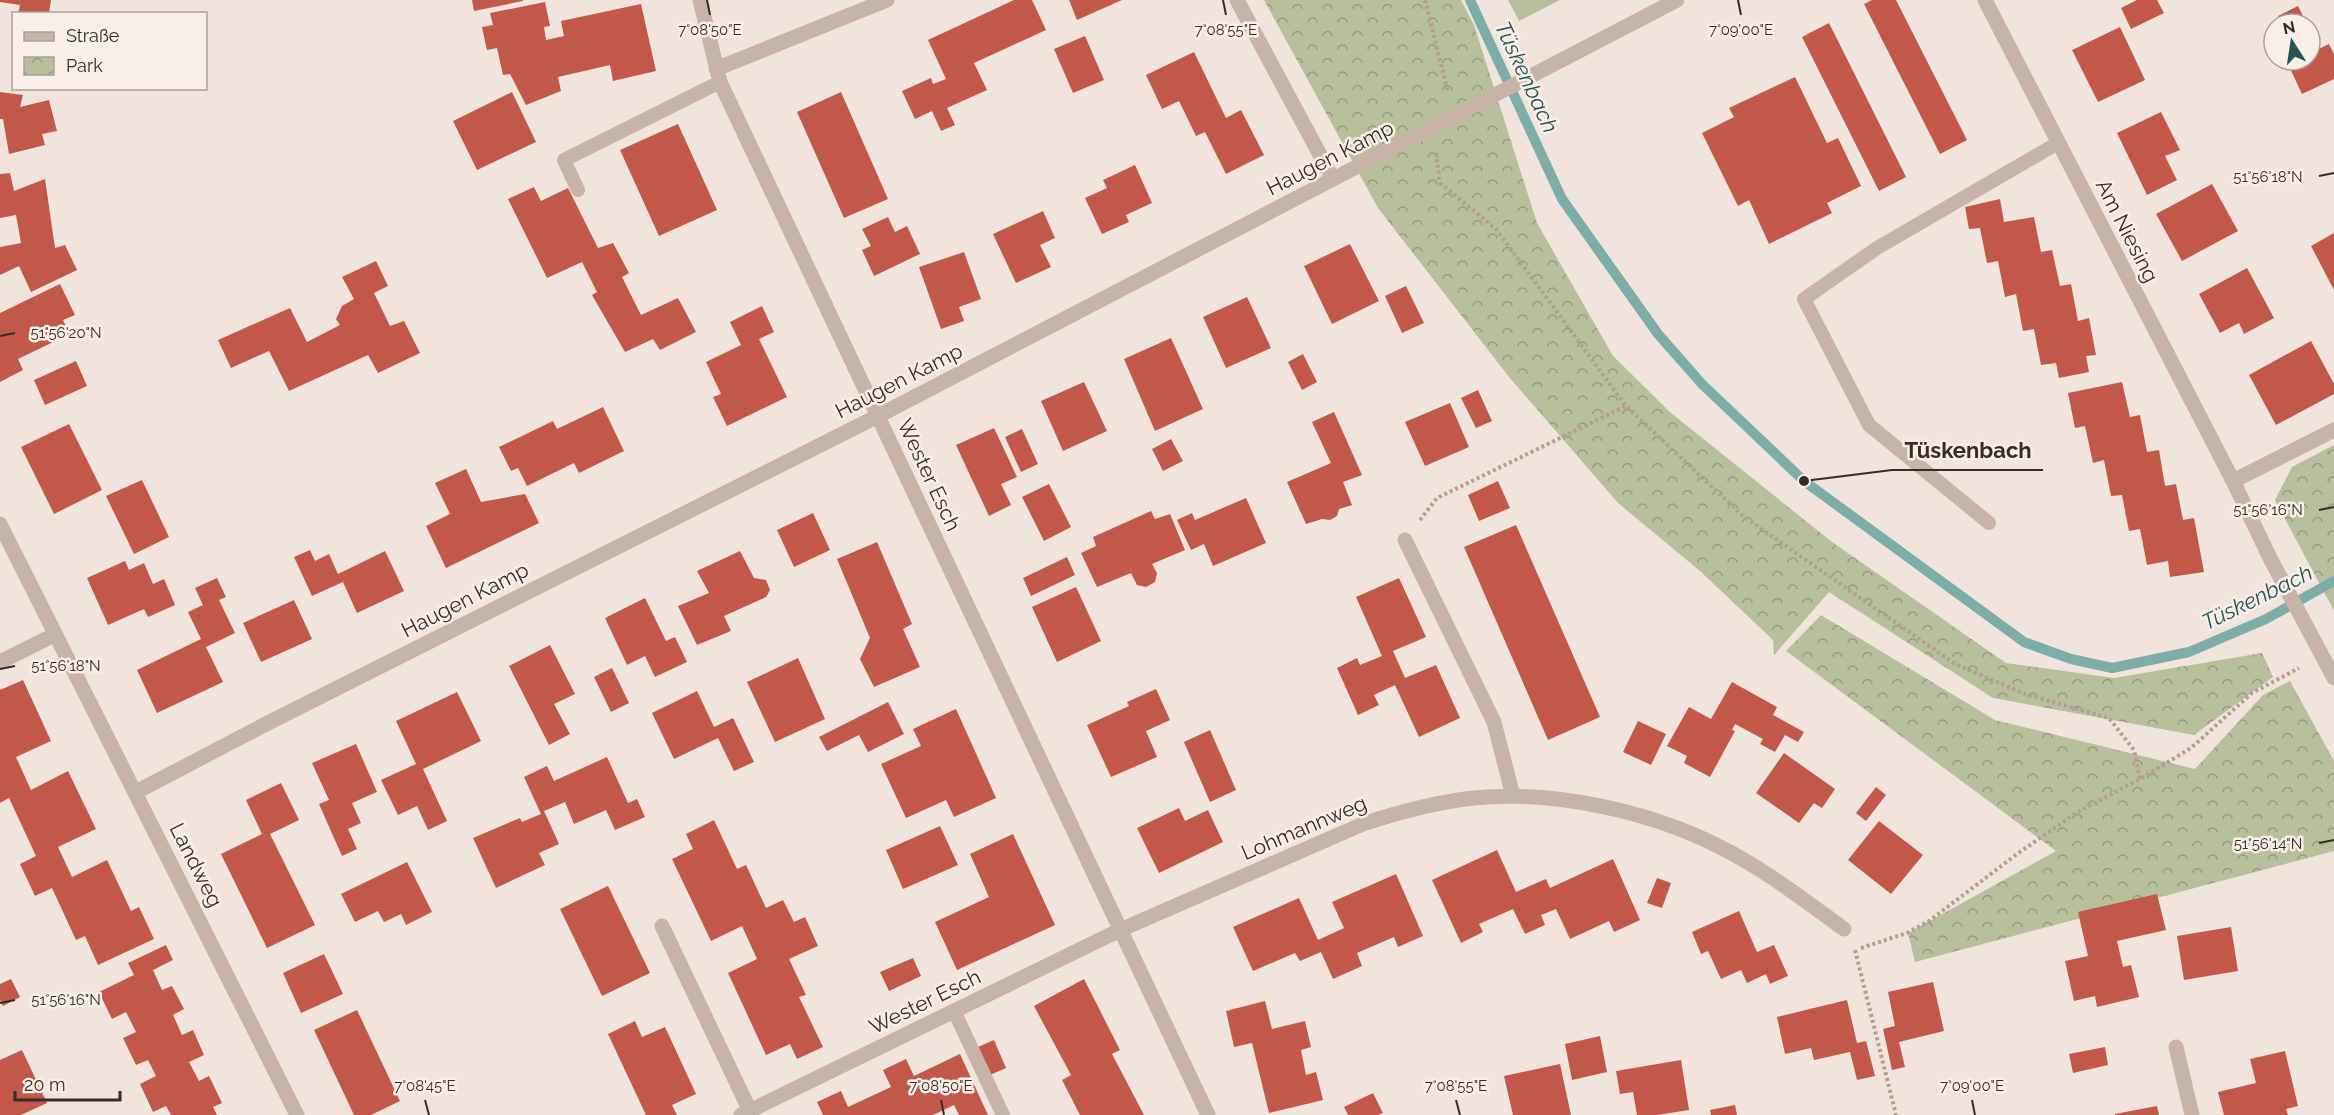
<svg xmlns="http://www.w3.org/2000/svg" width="2334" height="1115" font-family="Raleway,sans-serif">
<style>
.grass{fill:#b8bf9d}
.park{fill:url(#park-crowns)}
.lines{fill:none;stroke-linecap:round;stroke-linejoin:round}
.stream{stroke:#7cada8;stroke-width:10}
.building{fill:#c1584a}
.path{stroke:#b49d93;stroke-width:4;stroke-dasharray:3 3;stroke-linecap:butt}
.service{stroke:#c8b3a8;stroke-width:14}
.minor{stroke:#c8b3a8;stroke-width:15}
.ticks{fill:none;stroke:#362b28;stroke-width:2}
.labels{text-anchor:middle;stroke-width:5;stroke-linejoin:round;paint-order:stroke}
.street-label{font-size:21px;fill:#362b28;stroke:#f9efe8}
.water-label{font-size:22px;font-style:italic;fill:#205552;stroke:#f9efe8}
.ticks-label{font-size:15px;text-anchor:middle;fill:#362b28;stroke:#f9efe8;stroke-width:5;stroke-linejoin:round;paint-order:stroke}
.leader{fill:none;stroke:#362b28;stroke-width:2}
.callout-dot{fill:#362b28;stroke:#f9efe8;stroke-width:2}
.callout-label{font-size:22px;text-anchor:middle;font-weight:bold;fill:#362b28;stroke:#f9efe8;stroke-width:5;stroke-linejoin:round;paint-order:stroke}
</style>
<defs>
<pattern id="park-crowns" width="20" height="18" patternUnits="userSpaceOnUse" patternTransform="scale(1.5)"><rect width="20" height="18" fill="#b8bf9d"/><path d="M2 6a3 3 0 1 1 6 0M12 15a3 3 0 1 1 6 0" fill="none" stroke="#969b80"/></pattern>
</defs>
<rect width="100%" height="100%" fill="#f1e4dc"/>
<path class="grass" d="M1508,0H1560L1519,21Z"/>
<path class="park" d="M1264,0H1461L1474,25L1537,223L1613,356L1671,413L1832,542L2006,663L2114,678L2262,653L2273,677L2194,735L1993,698L1829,592L1774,655L1773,640L1700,571L1618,503L1509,377L1378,208Z
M2334,445V611L2275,500L2292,467Z
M1821,615L1995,720L2195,769L2263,695L2290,681L2334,761V851L1915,962L1908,933L2056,851L1786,651Z"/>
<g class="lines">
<path class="stream" d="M1470,0L1562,199L1658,334L1702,384L1804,481L2024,642L2071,659L2112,668L2189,652L2266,619L2334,581"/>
</g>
<path class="building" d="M0,0H51L49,14H18L20,5L0,2Z
M472,0H523V1L474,11Z
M1014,0H1032L1046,30L974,63L987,90L947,108L955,125L941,131L932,111L915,119L902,91L931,78L933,84L946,79L928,40Z
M1069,0H1122L1077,20Z
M1872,0H1896L1967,140L1940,154L1864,4Z
M2137,0H2157L2164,13L2131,29L2121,8Z
M545,2L550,26L544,27L546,40L564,36L561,21L641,4L656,71L613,81L610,65L558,77L561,91L526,105L510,74L503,75L497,48L487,50L482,27L493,25L490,13Z
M2298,6L2307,24H2282L2278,16Z
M1829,23L1906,177L1879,191L1802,37Z
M2120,27L2145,80L2098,102L2072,50Z
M1085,36L1104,80L1073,93L1054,49Z
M2329,44L2334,54V79L2302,94L2288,64L2297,60H2310V53Z
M1194,52L1226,118L1241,110L1264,155L1226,174L1205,132L1196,136L1179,101L1162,109L1146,75Z
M1795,77L1827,143L1838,138L1861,186L1827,203L1832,213L1769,244L1749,200L1738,206L1702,133L1734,117L1729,108Z
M0,92L23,95L20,107L49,100L57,131L42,134L45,145L9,154L3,119H0Z
M512,92L536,142L477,170L453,121Z
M841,92L888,199L844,218L797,112Z
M2161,112L2180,150L2165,156L2177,180L2147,195L2117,133Z
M678,124L717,210L659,236L620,150Z
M1135,165L1152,203L1126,215L1129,222L1102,234L1085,198L1107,188L1103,180Z
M10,173L14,191L45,179L55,248L65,245L77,270L31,292L19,266L0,275V247L21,243L16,215L0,218V174Z
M2212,184L2238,231L2182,261L2156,214Z
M534,187L541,201L568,188L598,248L613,243L629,273L622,277L641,315L678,298L696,332L660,350L653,339L625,352L592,295L597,292L582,262L547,278L508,199Z
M2000,199L2004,222L2034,217L2041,252L2052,250L2060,286L2071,284L2078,321L2089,318L2096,355L2086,356L2089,372L2059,378L2056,363L2041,365L2034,329L2023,331L2016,294L2005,297L1998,261L1987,263L1980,228L1969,229L1965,207Z
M1043,211L1055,238L1040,245L1051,267L1016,283L993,234Z
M888,217L895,232L907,226L920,254L874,276L862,250L871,246L862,229Z
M2334,233V290L2311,246Z
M1350,244L1379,301L1332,324L1304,266Z
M964,252L981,299L959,307L964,321L941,329L919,267Z
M376,261L388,286L374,293L390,326L404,321L420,353L378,373L368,355L289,391L269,351L231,368L218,340L290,308L307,342L340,325L336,319L342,306L354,299L342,277Z
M2247,268L2274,318L2244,334L2239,323L2220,333L2199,294Z
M60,284L75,315L63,320L70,334L18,359L23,370L0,382V313Z
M1406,286L1424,323L1402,333L1385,296Z
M1247,297L1271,348L1226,368L1203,317Z
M762,306L774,332L759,339L787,397L727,426L713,397L721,394L706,362L741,345L730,322Z
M1171,338L1203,409L1155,431L1124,359Z
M2311,341L2334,384V394L2276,425L2249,375Z
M1303,354L1317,382L1302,390L1288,362Z
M76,361L87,386L45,405L34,380Z
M1084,382L1107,431L1063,451L1041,401Z
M2122,382L2130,417L2140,415L2147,452L2159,450L2165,486L2176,484L2183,520L2194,518L2204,572L2170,577L2168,561L2147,565L2140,529L2129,531L2122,495L2111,496L2104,460L2093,463L2085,426L2075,428L2068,393Z
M1478,390L1492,421L1476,428L1461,398Z
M1450,403L1469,447L1425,466L1405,422Z
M603,407L624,451L579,473L574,463L527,486L518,468L511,471L499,447L553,421L557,429Z
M1334,412L1362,475L1343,482L1352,505L1339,509L1337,516L1330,520L1322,519L1306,524L1287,482L1331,463L1312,422Z
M69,424L102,490L54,514L21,447Z
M994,428L1017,477L1001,484L1011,505L989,516L956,445Z
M1022,429L1038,464L1021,472L1005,437Z
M1171,439L1183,461L1163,471L1152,449Z
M466,469L481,502L525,494L539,523L446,568L426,526L450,514L435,483Z
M142,480L169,537L134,554L106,496Z
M1498,481L1510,508L1479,521L1468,495Z
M1049,484L1071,527L1044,541L1022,497Z
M1246,498L1266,543L1213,566L1204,544L1191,550L1177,520L1192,513L1195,520Z
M1151,511L1155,519L1170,514L1185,550L1152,564L1157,573L1155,582L1146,587L1137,585L1131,573L1097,587L1081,553L1096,546L1093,537Z
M813,513L830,550L794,567L777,530Z
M1516,525L1600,717L1548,740L1464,547Z
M877,542L912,624L903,629L920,667L874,687L860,659L870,638L837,559Z
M310,550L315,561L329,554L338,574L385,551L404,591L357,613L343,582L312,596L294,557Z
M740,551L754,578L766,580L770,590L766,597L724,616L731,631L697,645L678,606L709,593L697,571Z
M1067,557L1075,575L1031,596L1023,578Z
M125,561L129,570L144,563L153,584L164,579L175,605L148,617L144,609L108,625L87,578Z
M217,578L226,597L219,600L235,633L206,647L223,682L157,713L137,670L201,639L188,612L203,605L195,588Z
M1399,578L1426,637L1393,651L1405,678L1436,665L1460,718L1419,737L1395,685L1374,695L1379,705L1358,715L1337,668L1357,658L1360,665L1382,656L1356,597Z
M1076,587L1101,641L1057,662L1032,607Z
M645,598L666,641L675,637L687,662L655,677L645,656L627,665L605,618Z
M294,600L312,639L261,662L243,623Z
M550,645L575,694L554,704L570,734L549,745L509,666Z
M798,658L825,719L775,742L747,682Z
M612,668L629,703L611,712L594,677Z
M23,680L51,741L16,757L31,790L68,771L96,829L58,847L72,877L107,860L131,911L139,907L154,939L98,965L85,936L76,940L52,888L35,896L20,864L36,856L9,798L0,803V690Z
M1732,682L1777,707L1773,715L1804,732L1798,742L1785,735L1775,752L1760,744L1763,739L1735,724L1732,730L1735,731L1710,777L1684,763L1687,756L1667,746L1689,707L1711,719Z
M1156,689L1170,720L1146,731L1157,757L1111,777L1087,725L1129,706L1127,702Z
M697,691L714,727L733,718L754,762L734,771L718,738L674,759L652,713Z
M457,692L481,741L423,769L447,821L428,830L417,806L398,815L381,780L416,764L396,721Z
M888,702L904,734L868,752L859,735L827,751L819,737Z
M956,709L996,798L954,817L946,800L906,818L881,764L921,746L913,729Z
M1638,721L1666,734L1651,765L1623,752Z
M1210,730L1236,790L1210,802L1184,742Z
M356,744L377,792L352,803L361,823L348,829L357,849L342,856L319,804L329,800L312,763Z
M1784,753L1835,789L1822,808L1814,803L1799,823L1756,793Z
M607,757L628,803L637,799L645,817L615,830L606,810L574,824L565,802L544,811L559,844L539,853L545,865L496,888L473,838L520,818L522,822L541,814L524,777L547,766L554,781Z
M281,783L299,820L270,834L315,925L267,948L221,854L262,834L246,800Z
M1876,787L1886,795L1866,821L1856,813Z
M1179,808L1185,821L1208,810L1223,842L1159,873L1137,828Z
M714,820L737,869L746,865L766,908L783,900L794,922L805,917L818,946L789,959L806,995L799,997L823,1047L797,1059L790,1044L766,1055L728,973L757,959L742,926L711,941L672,859L693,849L686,834Z
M1879,821L1923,855L1891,894L1848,860Z
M940,826L958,865L903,889L886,850Z
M1013,834L1055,925L957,970L935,922L989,897L970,854Z
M1497,850L1516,892L1546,879L1550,888L1613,859L1640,920L1614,932L1609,921L1570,939L1556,909L1541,915L1545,925L1525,934L1513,909L1479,924L1483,932L1461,943L1432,880Z
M407,862L432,912L406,925L401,914L384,922L378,911L355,922L341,894Z
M1396,874L1423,936L1398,947L1394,937L1357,953L1362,966L1333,979L1321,952L1300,961L1295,953L1253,971L1233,927L1299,898L1318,940L1344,928L1332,902Z
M1657,878L1671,883L1662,908L1647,903Z
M608,886L650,973L602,996L560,909Z
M2157,894L2166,930L2117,941L2123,967L2131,965L2139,997L2097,1007L2095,996L2074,1001L2065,961L2088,956L2078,912Z
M1739,911L1757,952L1774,945L1788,976L1770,984L1766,974L1747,983L1741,970L1721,979L1708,951L1701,954L1692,932Z
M2231,927L2238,971L2184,980L2177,936Z
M166,945L173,960L153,970L162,990L172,986L184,1009L173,1015L182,1035L193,1030L204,1055L189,1062L199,1081L209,1076L222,1103L213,1107L217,1115H171L166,1106L153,1112L140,1084L156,1076L148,1060L136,1065L123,1038L136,1032L126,1012L112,1019L99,992L134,975L128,963Z
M324,954L343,994L301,1013L283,973Z
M913,958L921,976L889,991L880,972Z
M11,979L20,997L3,1006L0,1000V984Z
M1084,979L1120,1050L1112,1054L1144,1115H1080L1062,1080L1071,1075L1034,1006Z
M1933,982L1944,1031L1899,1042L1905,1067L1892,1070L1883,1029L1895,1026L1888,992Z
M1847,1000L1857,1043L1866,1041L1875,1076L1857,1080L1850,1052L1814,1060L1811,1048L1785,1054L1777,1017Z
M1265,1001L1272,1029L1305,1021L1311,1047L1301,1050L1306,1075L1316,1072L1323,1100L1269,1113L1252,1043L1234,1047L1226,1011Z
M357,1010L400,1101L371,1115H354L314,1030Z
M635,1021L642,1037L665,1027L696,1094L672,1105L677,1115H646L608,1034Z
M1600,1036L1607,1072L1572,1080L1565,1044Z
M994,1040L1006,1068L990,1075L978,1047Z
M2105,1047L2108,1065L2073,1073L2069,1054Z
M22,1050L47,1103L21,1115H0V1060Z
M2285,1051L2298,1106L2286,1109L2288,1115H2224L2218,1092L2256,1083L2250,1059Z
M960,1054L988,1115H959L954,1105L933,1115H823L817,1102L841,1091L848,1107L891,1087L883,1070L906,1059L914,1076Z
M1681,1060L1689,1110L1657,1115H1637L1633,1092L1620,1094L1616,1071Z
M1560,1064L1571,1115H1513L1504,1076Z
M1373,1093L1383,1113L1378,1115H1348L1344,1107Z
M1735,1105L1737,1115H1711L1710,1110Z
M2157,1106L2159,1115H2115V1114Z"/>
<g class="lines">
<path class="path" d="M1425,0L1448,92
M1436,153L1440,183L1496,229L1626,406L1743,516L1955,664L2025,694L2109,718L2134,750L2140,779
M1420,520L1437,498L1626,406
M1861,948L1907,933L1929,921L2017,854L2076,813L2140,779L2191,748L2252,693L2299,668
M1855,950L1896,1115"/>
<path class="service" d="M578,190L564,160L720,82
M1989,523L1869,425L1804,299L1877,248L2058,143
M954,1011L1003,1115"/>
<path class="minor" d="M700,0L720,82L1208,1115
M1237,0L1333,179
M1985,0L2233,481L2271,560L2334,678
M716,69L887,0
M2233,481L2334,430
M0,524L297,1115
M1405,540L1494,722L1513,796
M0,662L54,635
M136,792L266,724L878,416L1677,0
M662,926L750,1111
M2176,1047L2192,1115
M741,1115L1120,930L1363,824C1399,812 1437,802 1474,798C1552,790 1649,811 1718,846C1763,868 1804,900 1844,929"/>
</g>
<path class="ticks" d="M707,0L710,15M1223,0L1226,15M1738,0L1741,15M2319,176L2334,173M0,336L15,333M2319,510L2334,507M0,669L15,666M2319,843L2334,840M0,1003L15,1000M425,1100L429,1115M941,1100L944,1115M1456,1100L1460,1115M1972,1100L1975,1115"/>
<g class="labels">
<g class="street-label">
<text transform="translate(1330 158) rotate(-27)" y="7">Haugen Kamp</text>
<text transform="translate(2127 231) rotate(63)" y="7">Am Niesing</text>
<text transform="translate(899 381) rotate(-27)" y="7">Haugen Kamp</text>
<text transform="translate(929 475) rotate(65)" y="7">Wester Esch</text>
<text transform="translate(465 600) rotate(-27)" y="7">Haugen Kamp</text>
<text transform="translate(1304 828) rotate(-23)" y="7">Lohmannweg</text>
<text transform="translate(196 865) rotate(63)" y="7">Landweg</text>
<text transform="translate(925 1002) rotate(-26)" y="7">Wester Esch</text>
</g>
<g class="water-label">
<text transform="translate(1527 77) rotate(65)" y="8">Tüskenbach</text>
<text transform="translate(2257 597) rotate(-26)" y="8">Tüskenbach</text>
</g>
</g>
<g class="ticks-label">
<text x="710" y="35">7°08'50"E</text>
<text x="1226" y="35">7°08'55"E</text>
<text x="1741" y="35">7°09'00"E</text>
<text x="2268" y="182">51°56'18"N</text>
<text x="66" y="338">51°56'20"N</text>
<text x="2268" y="515">51°56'16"N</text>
<text x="66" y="671">51°56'18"N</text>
<text x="2268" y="849">51°56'14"N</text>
<text x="66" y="1005">51°56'16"N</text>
<text x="425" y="1091">7°08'45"E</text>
<text x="941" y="1091">7°08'50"E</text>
<text x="1456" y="1091">7°08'55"E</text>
<text x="1972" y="1091">7°09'00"E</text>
</g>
<path class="leader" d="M1804 481L1892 470H2043"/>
<circle class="callout-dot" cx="1804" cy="481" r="6"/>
<g class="callout-label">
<text x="1968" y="458">Tüskenbach</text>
</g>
<rect x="12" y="12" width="195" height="78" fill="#f9efe8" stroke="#aba19b" stroke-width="1.5"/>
<rect x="24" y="32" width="30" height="9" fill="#c8b3a8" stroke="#aba19b" stroke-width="1.5"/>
<text x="66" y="42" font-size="18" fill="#362b28">Straße</text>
<rect x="24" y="57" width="30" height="18" fill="url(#park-crowns)" stroke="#aba19b" stroke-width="1.5"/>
<text x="66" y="72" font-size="18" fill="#362b28">Park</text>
<g transform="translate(2292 42) rotate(348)"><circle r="28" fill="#f9efe8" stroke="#aba19b" stroke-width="1.5"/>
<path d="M0-4.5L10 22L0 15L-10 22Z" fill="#205552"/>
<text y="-9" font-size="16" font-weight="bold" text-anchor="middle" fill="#362b28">N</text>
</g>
<path d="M15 1091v9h105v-9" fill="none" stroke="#362b28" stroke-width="3"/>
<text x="24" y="1091" font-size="18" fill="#362b28" stroke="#f9efe8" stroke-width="4.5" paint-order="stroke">20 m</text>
</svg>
